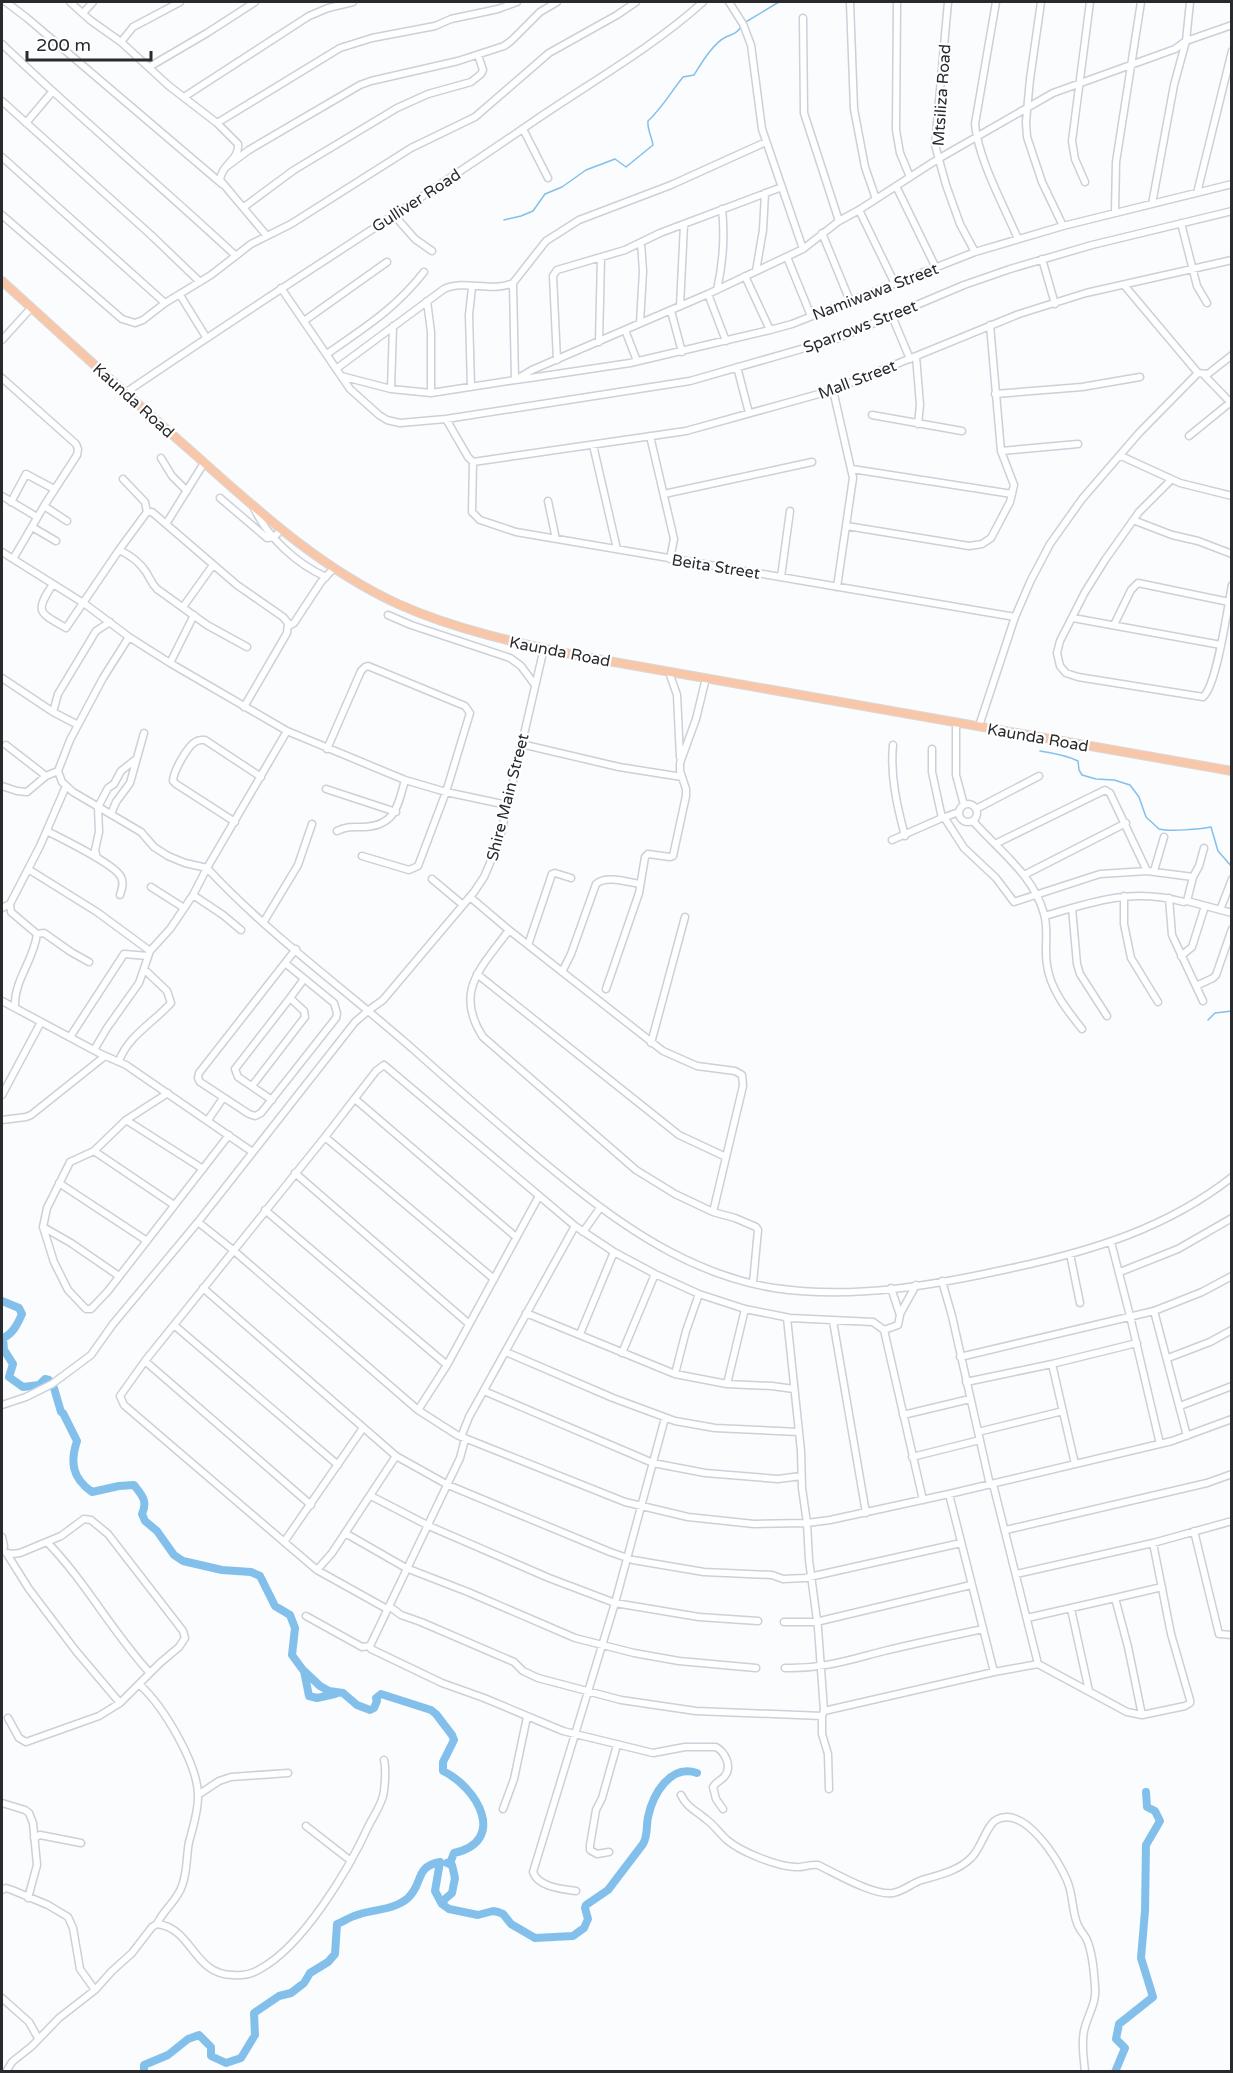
<svg xmlns="http://www.w3.org/2000/svg" width="1233" height="2073" font-family="'Varela Round',sans-serif">
<style>
.lines{fill:none;stroke-linecap:round;stroke-linejoin:round}
.stream{stroke:#82c0eb;stroke-width:1.5}
.river{stroke:#82c0eb;stroke-width:8}
.minor-casing{stroke:#cad1da;stroke-width:9}
.major-casing{stroke:#d8d9d9;stroke-width:10}
.minor{stroke:#fff;stroke-width:6}
.major{stroke:#f8c7a9;stroke-width:8}
.labels{text-anchor:middle;stroke-width:4.5;stroke-linejoin:round;paint-order:stroke}
.street-label{font-size:16px;fill:#282a2e;stroke:#fff}
</style>
<rect width="100%" height="100%" fill="#fafcfd"/>
<g class="lines">
<path class="stream" d="M744,23L779,2
M504,220L521,216L533,211L545,194L562,187L586,170L615,159L626,167L653,145C652,137 647,130 648,121C662,108 671,92 683,77L694,75C701,64 713,43 726,37C733,34 736,34 741,27
M1040,751C1053,753 1066,755 1078,761L1079,770L1082,775L1096,779L1114,780L1130,785L1139,797L1146,817L1159,829C1170,832 1200,829 1211,827L1218,851L1232,867
M1208,1020L1215,1013L1232,1011"/>
<path class="river" d="M2,1301L19,1308L22,1314C18,1323 13,1334 3,1338L4,1350L13,1364L9,1377L23,1387L39,1385L45,1379L49,1380L54,1388L61,1412L63,1413L77,1441C70,1462 72,1478 92,1492L119,1486L134,1485C142,1495 148,1501 142,1514L145,1521L157,1531L174,1555L183,1561L222,1570L251,1572L260,1576L275,1606L290,1615L295,1628L292,1655L303,1670L320,1686L329,1691L343,1693L357,1705L370,1710L374,1708L377,1701L376,1698L381,1694L431,1710L436,1714L452,1735L454,1740L443,1762V1771C477,1787 508,1841 454,1853L450,1863
M304,1671L309,1696L317,1698L335,1694
M442,1904L445,1899L452,1893L455,1878L452,1865L447,1863
M144,2072V2065L168,2055L188,2039L199,2035L211,2047V2056L226,2063L241,2058L255,2035L254,2013L279,1996L291,1993L304,1983L310,1973L328,1962L335,1954L337,1924C343,1922 348,1918 354,1916C371,1909 393,1911 408,1898C424,1883 414,1867 440,1862L435,1891L442,1904L449,1909L478,1915L493,1911L498,1912L503,1914L511,1924L535,1938L573,1936L584,1928L588,1919L585,1908L586,1905L608,1890L643,1844C648,1836 646,1827 648,1817C653,1794 670,1764 697,1773
M1115,2072L1125,2048L1116,2039L1119,2024L1153,1997L1141,1958L1145,1911L1146,1845L1160,1821L1155,1811L1147,1807L1146,1792"/>
<g class="minor-casing">
<path id="minor" d="M6,2L27,18L222,184
M70,2L90,20L121,42L169,86L217,123L238,144C240,159 221,165 220,180L267,236
M729,2L743,24L751,45L762,129L803,249
M850,2L854,109L865,167L876,199
M897,2L896,130L900,153L910,177
M948,2L935,145L946,185L960,224L975,252
M996,2L975,124C978,159 1004,206 1018,239
M1041,2L1030,79L1026,122L1027,137L1042,182L1063,226
M83,13L93,2
M803,18L804,113L839,221
M121,42L133,27L180,2
M2,44C78,117 159,184 236,256
M149,67L207,33L255,2
M184,97L309,16L328,8L353,2
M2,101L151,235L200,282
M26,123L52,92
M217,123L340,48L372,38L435,26L451,19L498,9L517,2
M523,129L548,178
M2,157L165,303
M226,167L249,150L360,85L371,81L458,61L504,46L511,41L540,12L557,2
M1085,182L1075,159L1072,141L1090,2
M896,186L936,268
M1197,193L1232,51
M1152,204L1174,85L1186,41L1190,2
M244,207L294,170L397,108L428,94L471,82L481,74L483,70L478,55
M859,210L895,284
M1115,212L1116,162L1141,2
M393,214L415,239L432,251
M2,215L122,319L135,323L143,320L165,303L211,275L251,244L291,224L411,148L475,117L549,53L617,15L636,2
M1181,223L1197,286L1207,303
M822,233L850,301
M787,257L811,316
M1042,259L1055,304
M756,271L763,230L765,193
M745,276L770,330
M513,283L515,380L530,378L630,363L770,330L792,324L975,252L1063,226L1232,184
M281,288L350,389L379,415L387,420L400,423L446,419L690,381L836,339L964,285L1010,269L1092,245L1232,211
M717,290C723,263 725,236 722,209
M708,294L726,341
M180,295L206,337
M427,301L431,332V393
M680,306L684,225
M671,311L682,352
M892,316L910,359
M304,321L387,262
M640,323L643,271L641,243
M625,330L637,361
M2,340L31,308
M599,342L601,257
M327,354C365,327 394,310 424,272
M916,356L920,405L918,424
M557,360L553,276L557,270L625,250L660,233L782,187
M737,367L749,413
M336,369L444,289C465,279 491,293 513,283L546,241L579,220L671,185L766,142
M1198,373L1208,374L1232,355
M1204,375L1230,402
M341,376L391,389L431,393L515,380L532,370L708,294L803,249L839,221L859,210L938,159L1053,93L1175,49L1186,41L1232,25
M2,378L76,444L78,449L77,455L44,506L13,559
M471,387L469,315L472,287
M391,389L393,326
M833,390L853,478L837,587
M125,393C261,300 401,213 537,119C593,81 653,47 703,2
M995,394L1082,387L1140,377
M872,415L962,431
M446,419L468,457L473,462
M650,436L674,539L670,559
M1189,436L1232,401
M593,445L617,549
M1001,451L1078,444
M1121,456L1180,483L1232,496
M161,458L172,476L187,491
M473,462L686,431L833,390L1019,314L1086,293L1232,260
M473,462L472,512L480,520L516,532L1015,617
M852,469L1012,494
M123,479L145,502L147,512
M1171,480L1139,512L1105,560L1085,592L1060,641L1057,653L1060,666L1066,673L1078,677L1203,697C1217,686 1228,605 1232,585
M664,494L812,462
M2,496L37,517
M220,498L267,538L274,537L281,530
M548,501L556,539
M11,502L26,474L54,489
M44,506L67,521
M254,508C267,537 297,564 326,577
M1133,520L1172,535L1198,541L1232,554
M166,524L204,463
M847,526L969,546L982,544L991,538L1010,502L1014,485L1001,451L990,325
M32,527L56,541
M119,550C130,555 139,561 146,572C150,578 151,583 157,589L207,625L247,647
M2,552L85,604L129,637L170,663L287,731L405,780L446,792L507,805
M781,577L790,511
M53,584C34,613 39,612 66,628L119,550L147,512H152L237,585L283,617L288,623L287,633L244,707
M183,607L213,565
M388,615L411,625L510,658L521,666L535,685
M1073,618L1221,645
M1114,625L1131,590L1138,583L1229,602
M289,626L294,623L321,582L334,568
M129,637L103,678L70,740L58,771L62,782L73,792L141,832L154,847L168,856L185,863L207,868C269,935 345,989 414,1050C468,1098 521,1145 578,1190C636,1236 700,1276 774,1288C854,1300 935,1285 1012,1268C1092,1251 1167,1228 1232,1177
M170,663L194,615
M669,672L677,695L680,757
M2,678L53,712L78,725
M53,712L58,694L96,631L110,622
M956,722V775L964,805
M979,726L1015,617L1031,580L1050,544L1082,499L1139,433L1198,373L1124,285
M521,744L619,767L682,777
M6,745L46,776
M893,745C890,776 897,806 905,836
M327,749L361,671L365,667L368,666L465,706L470,713L446,792L418,866L409,870L362,856
M932,749V772L942,818
M2,786L17,791L27,792L46,776L58,771
M326,789L396,812
M959 813a9 9 0 1 1 18 0a9 9 0 1 1-18 0Z
M976,809L1039,776
M111,814L116,802L130,783L144,733
M944,817L964,848L996,878L1014,902L1100,874L1147,871L1193,877L1199,866L1204,848
M973,821C998,850 1034,875 1044,914C1049,930 1044,948 1047,965C1050,989 1067,1010 1082,1029
M235,822L176,784L173,781C173,772 187,747 195,742C199,739 200,740 205,740L261,777
M47,831C62,839 115,864 121,877C124,883 122,889 120,895
M337,831C347,826 355,827 365,827C396,825 398,805 405,780
M892,840L942,818L959,812
M995,844L1105,790L1110,793L1147,871
M97,858L95,850L99,832L98,807L108,788L114,784L121,771L135,760
M28,869L97,912L150,951
M1154,871L1164,837
M1024,875L1126,823
M432,879L463,905
M151,887L184,908
M193,895L223,915L241,930
M1124,896V924L1131,958L1158,1002
M470,897L509,930L663,1051L697,1066L735,1071L742,1075L743,1086L713,1212
M1169,898L1172,935L1203,1001
M1187,901L1232,913
M2,908L10,904
M1072,908L1077,964L1080,974L1107,1016
M1220,910L1232,879
M1045,916C1094,901 1132,888 1184,902L1187,901L1193,877
M263,923L298,865L312,824
M509,930C482,967 453,991 483,1037L636,1170L675,1194L713,1212L735,1218L756,1227L758,1230L753,1283
M37,934L44,933L71,952L89,962
M528,945L552,874L555,873L571,878
M1181,956L1192,947L1205,906
M285,963L334,1003L337,1013L336,1018L261,1113L255,1116L249,1114L200,1082L198,1078L199,1073Z
M285,963L296,949
M562,972L571,954L596,884C606,875 627,882 640,884
M477,974L679,1135L726,1157
M1196,986L1213,978L1216,975L1232,929
M606,989L639,893L645,857L648,854L670,857L673,856L686,796V789L680,771V763L696,719L706,678
M290,998L304,979
M2,1001L101,1054L126,1065L251,1151
M15,1006C14,980 34,960 37,934L11,912L10,904L40,846L66,786
M70,1037L124,954L148,956
M651,1043L685,917
M94,1050L107,1028L139,983L150,951L170,929L193,895L207,868L287,731
M119,1061C128,1036 154,1022 171,1003L167,991L145,970
M252,1086L305,1017L304,1011L290,998L235,1069L238,1077L272,1100
M168,1093L126,1120L94,1151L70,1162L47,1208L43,1227L54,1262L68,1290L86,1309H91L108,1291L229,1135
M2,1095L41,1022
M355,1099L516,1237
M2,1120L26,1117L31,1115L105,1056
M126,1120L203,1169
M208,1120L223,1098
M325,1137L494,1279
M94,1151L174,1205
M295,1173L468,1323
M59,1183L147,1241
M265,1210L447,1365
M198,1222L233,1250L418,1410L457,1435L625,1502L688,1517L754,1524L807,1523L830,1520L949,1494L1172,1441L1232,1419
M43,1227L71,1243L119,1276
M583,1232L600,1208
M1111,1242L1130,1316L1160,1444
M1070,1254L1080,1303
M1120,1272L1178,1249L1232,1218
M942,1281L952,1316L990,1485
M203,1288L396,1456L448,1485L610,1552L633,1560L704,1572L772,1575L783,1579L805,1578L961,1543
M1154,1311L1187,1436
M526,1313L675,1374L727,1384L772,1386L794,1389
M900,1314L916,1285
M833,1321L866,1513
M174,1325L338,1465
M884,1330L898,1325L900,1315L891,1288
M580,1334L614,1252
M506,1352L613,1398L675,1421L715,1428L799,1432
M622,1353L655,1274
M960,1357L1154,1311L1202,1292L1232,1276
M1168,1358L1210,1342L1232,1330
M145,1361L311,1505
M1052,1364L1137,1343
M675,1374L686,1331L699,1294
M966,1382L1052,1364L1075,1464
M727,1384L745,1309
M484,1391L653,1463L705,1473L778,1479L801,1476
M2,1405L26,1397L52,1384L91,1355L113,1324L198,1222L355,1022L369,1010L383,1000L474,892L484,877L499,842L544,648
M1180,1406L1232,1386
M418,1410L447,1365L539,1196
M903,1415L970,1399
M978,1432L1063,1411
M461,1437L469,1417L575,1226
M912,1457L980,1440
M993,1484L1038,1664
M949,1494L994,1672
M371,1496L429,1526L549,1578L615,1603L699,1617L758,1621
M1006,1530L1207,1483L1232,1474
M1194,1531L1219,1634L1232,1635
M345,1533L406,1568L468,1592L575,1638L634,1653L679,1661L756,1668
M2,1537L4,1546L3,1551
M47,1542C86,1582 112,1632 150,1673
M284,1542L363,1428
M2,1551L11,1554L20,1553L61,1536L84,1519L91,1520L108,1534L183,1631L185,1638L179,1647L160,1663L120,1703L99,1716L26,1742L19,1738L8,1718
M7,1554L29,1589L76,1651L120,1703
M317,1570L332,1553L396,1456
M1016,1574L1153,1543L1232,1521
M1115,1598L1162,1587
M389,1606L401,1615L421,1622L514,1662L523,1671L538,1678L621,1700L696,1711L822,1716L824,1711L818,1628L809,1560L807,1523L802,1488L801,1451L787,1318
M387,1609L317,1570L124,1405L120,1396L145,1361L325,1137L376,1071L384,1065L575,1226L614,1252L655,1274L699,1294L745,1309L790,1318L873,1322L884,1330L923,1500
M1071,1609L1089,1691
M306,1616L362,1647L370,1646
M784,1622H816L971,1585
M370,1646L371,1649L442,1683L484,1698L563,1731L653,1753L685,1747H716C725,1752 733,1767 724,1777C720,1781 716,1782 713,1787L716,1799L723,1809
M370,1646L460,1458L465,1439
M785,1668C823,1669 849,1660 884,1651C917,1643 950,1636 983,1629
M140,1685C163,1706 199,1765 198,1797C198,1812 193,1827 189,1842C186,1857 188,1869 182,1886C177,1901 163,1910 157,1924
M824,1711L994,1672L1038,1664L1127,1712L1142,1715L1128,1647L1115,1598L1027,1618
M1142,1715L1185,1706L1190,1703V1700L1171,1634L1153,1543
M822,1716V1734L828,1754L829,1789
M198,1795L219,1781L231,1777L288,1773
M681,1795C687,1808 697,1811 707,1820C715,1826 720,1834 727,1840C741,1852 776,1866 795,1867C803,1868 809,1864 818,1865C837,1874 874,1896 893,1893C904,1891 912,1883 922,1880C939,1875 958,1871 971,1858C981,1849 986,1826 996,1820C1025,1804 1060,1862 1068,1883C1073,1896 1072,1910 1077,1923C1079,1929 1083,1933 1086,1938C1093,1952 1094,1973 1095,1987C1097,2003 1087,2016 1084,2031C1081,2045 1084,2058 1085,2072
M2,1803L25,1810L29,1813L33,1823L37,1865L28,1898
M503,1809L514,1779L527,1717
M306,1826L351,1861
M34,1838L40,1835L81,1843
M609,1852L597,1854L590,1850V1845L596,1810L602,1798L617,1745
M2,1890L6,1888L12,1890L48,1905L68,1917L73,1928L80,1969L95,1990
M576,1891C562,1889 538,1887 533,1872L615,1603L665,1418
M2,1998L29,2022L38,2038
M6,2072L12,2062L32,2046L59,2018L95,1990L112,1971L132,1953L152,1927L157,1924C193,1928 193,1975 233,1975C243,1976 252,1974 260,1969C303,1946 349,1869 369,1825C374,1815 383,1803 384,1791C385,1782 386,1768 384,1760"/>
</g>
<g class="major-casing">
<path id="major" d="M2,281C65,338 127,395 191,451C255,508 318,567 398,604C456,630 518,643 580,656L1232,771"/>
</g>
<use href="#minor" class="minor"/>
<use href="#major" class="major"/>
</g>
<g class="labels">
<g class="street-label">
<text transform="translate(941 95) rotate(-86)" y="6">Mtsiliza Road</text>
<text transform="translate(416 200) rotate(-33)" y="6">Gulliver Road</text>
<text transform="translate(875 291) rotate(-21)" y="6">Namiwawa Street</text>
<text transform="translate(860 326) rotate(-21)" y="6">Sparrows Street</text>
<text transform="translate(857 379) rotate(-21)" y="6">Mall Street</text>
<text transform="translate(134 400) rotate(42)" y="6">Kaunda Road</text>
<text transform="translate(716 566) rotate(9)" y="6">Beita Street</text>
<text transform="translate(560 651) rotate(11)" y="6">Kaunda Road</text>
<text transform="translate(1038 737) rotate(10)" y="6">Kaunda Road</text>
<text transform="translate(507 797) rotate(-76)" y="6">Shire Main Street</text>
</g>
</g>
<rect width="1233" height="2073" fill="none" stroke="#282a2e" stroke-width="6"/>
<path d="M27 51v9h124v-9" fill="none" stroke="#282a2e" stroke-width="3"/>
<text x="36" y="51" font-size="18" fill="#282a2e" stroke="#ffffff" stroke-width="4.5" paint-order="stroke">200 m</text>
</svg>
